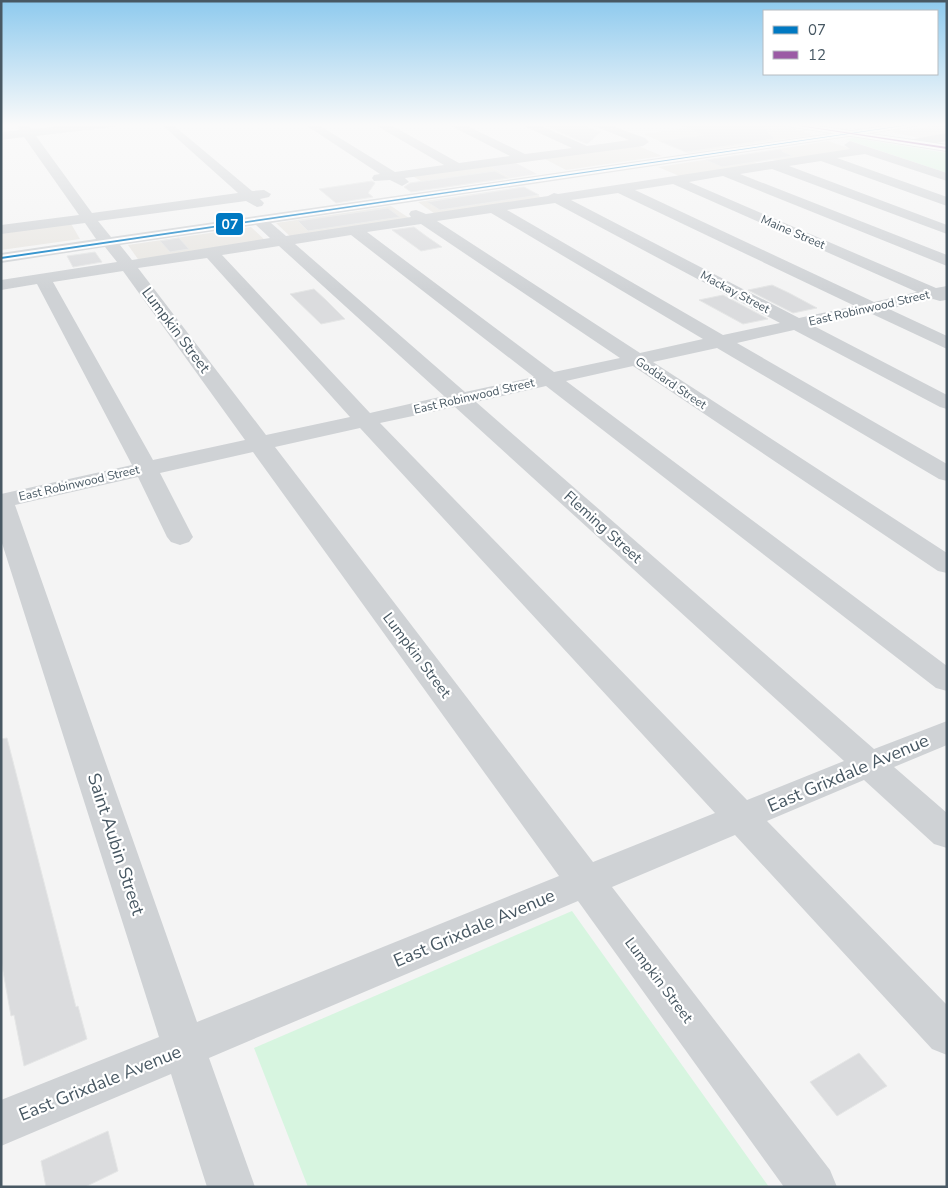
<svg xmlns="http://www.w3.org/2000/svg" width="948" height="1188" font-family="'Nunito Sans',sans-serif">
<style>
.commercial{fill:#e8e6e2}
.education{fill:#e5e5e7}
.green{fill:#d7f5e0}
.building{fill:#dbdcde;stroke:#e5e6e6}
.lines{fill:none;stroke-linecap:round;stroke-linejoin:round}
.minor{fill:#cfd2d5;fill-rule:evenodd}
.major{fill:#cacfd3;fill-rule:evenodd}
.bus-1-casing{stroke:#fff;stroke-width:4}
.bus-2-casing{stroke:#fff;stroke-width:4}
.bus-1{fill:#0079c2;fill-rule:evenodd}
.bus-2{fill:#9b5ba5;fill-rule:evenodd}
.labels{text-anchor:middle;stroke-width:4.5;stroke-linejoin:round;paint-order:stroke}
.far-street-label{font-size:12px;fill:#485863;stroke:#fff}
.street-label{font-size:15px;fill:#485863;stroke:#fff}
.near-street-label{font-size:18px;fill:#485863;stroke:#fff}
.line-badge{stroke:#fff;stroke-width:2}
.badge-label{font-size:14px;text-anchor:middle;font-weight:bold;fill:#fff}
</style>
<rect width="100%" height="100%" fill="#f4f4f4"/>
<path class="commercial" d="M676,124H767L793,128L813,135L688,153L643,134L685,128Z
M947,124V136L925,139L890,132Z
M828,141L857,151L783,163L755,153Z
M634,144L662,156L566,170L541,157Z
M737,155L761,165L682,177L658,167Z
M486,164L511,178L434,189L411,175Z
M522,187L544,199L438,216L418,202Z
M391,206L412,220L293,239L276,223Z
M70,222L80,239L1,250V232Z
M251,227L267,242L140,262L128,245Z"/>
<path class="education" d="M512,161L537,174L511,178L486,164Z"/>
<path class="green" d="M855,138L947,153V173L845,139Z
M572,911L769,1187H308L254,1048Z"/>
<path class="building" d="M541,124H580L601,132L587,144Z
M678,124H762L774,139L686,152L659,141L703,135Z
M781,149L783,152L793,156L722,167L706,160Z
M495,171L508,178L411,192L404,187L410,183Z
M372,181L375,183L368,193L373,197L336,203L319,189Z
M524,187L539,195L440,210L427,202Z
M388,208L400,217L308,231L298,221Z
M414,227L426,236L442,247L421,251L392,230Z
M179,238L189,249L170,252L160,241Z
M95,252L102,262L73,267L67,256Z
M772,285L789,293L817,308L793,313L748,290Z
M314,289L327,301L345,319L321,324L290,294Z
M723,295L768,319L743,324L699,300Z
M7,738L76,1007L78,1006L87,1039L24,1066L14,1015L11,1016L1,960V739Z
M859,1053L887,1086L837,1116L810,1082Z
M108,1131L118,1171L85,1187H46L41,1161Z"/>
<g class="lines">
<path class="minor" d="M16,124H27L31,129L85,124H118L117,126L113,127L36,136L92,213L238,193L161,124H172L252,191L264,190L271,194L269,197L260,199L264,203L262,206L257,207L246,201L98,221L111,237L894,124H920L919,126L915,127L271,223L286,236L411,217L409,214L411,211L416,210L426,214L548,196L554,193L558,194L850,149L844,145L850,141L947,173V181L865,154L837,158L947,197V206L821,161L789,166L947,225V234L772,169L740,174L947,255V266L723,176L689,182L936,288L947,286L946,300L940,301L933,299L889,309L947,336V349L870,313L814,326L947,395V409L940,407L794,330L737,343L947,464V481L939,479L717,348L653,362L947,553V573L938,571L633,366L566,381L947,666V691L936,688L546,386L476,402L874,749L947,721V745L894,767L947,813V848L934,844L864,780L767,821L947,1005V1055L932,1049L735,835L612,887L830,1170L837,1187H784L578,901L209,1058L255,1187H207L171,1074L1,1146V1100L159,1037L1,540V494L132,465L37,284L1,290V280L117,262L105,247L1,263V253L96,239L85,223L1,234V225L79,215L24,137L1,140V132L20,130ZM673,184L917,292L874,302L635,190ZM618,193L855,306L799,318L571,200ZM555,203L780,323L723,335L507,210ZM491,213L703,339L640,353L437,221ZM421,224L620,358L554,372L367,232ZM256,225L270,238L132,260L120,245ZM351,235L534,377L465,392L295,244ZM279,246L444,396L370,413L222,255ZM207,258L350,417L266,435L138,268ZM123,271L245,440L153,460L53,282ZM455,407L844,761L747,800L380,423ZM360,428L715,813L593,862L275,447ZM253,452L559,876L197,1022L15,505L138,477L167,537L171,542L180,545L189,542L193,537L160,473Z
M304,124H317L395,172L444,165L377,126L376,124H389L459,163L510,156L451,126L450,124H463L525,154L572,148L524,126L523,124H537L587,146L629,140L594,126L593,124H607L645,138L649,142L643,146L405,178L409,182L402,186L390,180L374,181L372,178L374,175L380,174Z
M947,133V141L914,147L908,143L914,139Z"/>
<path class="major" d="M782,124H808L947,144V152L788,127Z"/>
<g class="bus-1-casing">
<path id="bus-1" d="M913,124H916L1,259V257Z"/>
</g>
<g class="bus-2-casing">
<path id="bus-2" d="M787,124H790L947,147V149Z"/>
</g>
<use href="#bus-1" class="bus-1"/>
<use href="#bus-2" class="bus-2"/>
</g>
<linearGradient id="sky" x2="0" y2="1"><stop stop-color="#8ecaee"/><stop offset="0.43" stop-color="#fafafa"/><stop offset="1" stop-color="#fafafa" stop-opacity="0"/></linearGradient>
<rect width="948" height="290" fill="url(#sky)"/>
<g class="labels">
<g class="far-street-label">
<text transform="translate(793 232) rotate(23)" y="4">Maine Street</text>
<text transform="translate(735 292) rotate(28)" y="4">Mackay Street</text>
<text transform="translate(869 308) rotate(-13)" y="4">East Robinwood Street</text>
<text transform="translate(671 383) rotate(34)" y="4">Goddard Street</text>
<text transform="translate(474 396) rotate(-13)" y="4">East Robinwood Street</text>
<text transform="translate(79 483) rotate(-13)" y="4">East Robinwood Street</text>
</g>
<g class="street-label">
<text transform="translate(176 330) rotate(53)" y="5">Lumpkin Street</text>
<text transform="translate(603 527) rotate(42)" y="5">Fleming Street</text>
<text transform="translate(417 655) rotate(53)" y="5">Lumpkin Street</text>
<text transform="translate(659 980) rotate(53)" y="5">Lumpkin Street</text>
</g>
<g class="near-street-label">
<text transform="translate(848 773) rotate(-23)" y="6">East Grixdale Avenue</text>
<text transform="translate(116 844) rotate(72)" y="6">Saint Aubin Street</text>
<text transform="translate(474 928) rotate(-23)" y="6">East Grixdale Avenue</text>
<text transform="translate(100 1083) rotate(-22)" y="6">East Grixdale Avenue</text>
</g>
</g>
<rect class="line-badge" x="215" y="212" width="29" height="24" rx="5" fill="#0079c2"/>
<g class="badge-label">
<text x="230" y="229">07</text>
</g>
<rect width="948" height="1188" fill="none" stroke="#485863" stroke-width="5"/>
<rect x="763" y="10" width="175" height="65" fill="#ffffff" stroke="#b6bcc1"/>
<rect x="773" y="26" width="25" height="8" fill="#0079c2" stroke="#b6bcc1"/>
<text x="808" y="35" font-size="15" fill="#485863">07</text>
<rect x="773" y="51" width="25" height="8" fill="#9b5ba5" stroke="#b6bcc1"/>
<text x="808" y="60" font-size="15" fill="#485863">12</text>
</svg>
